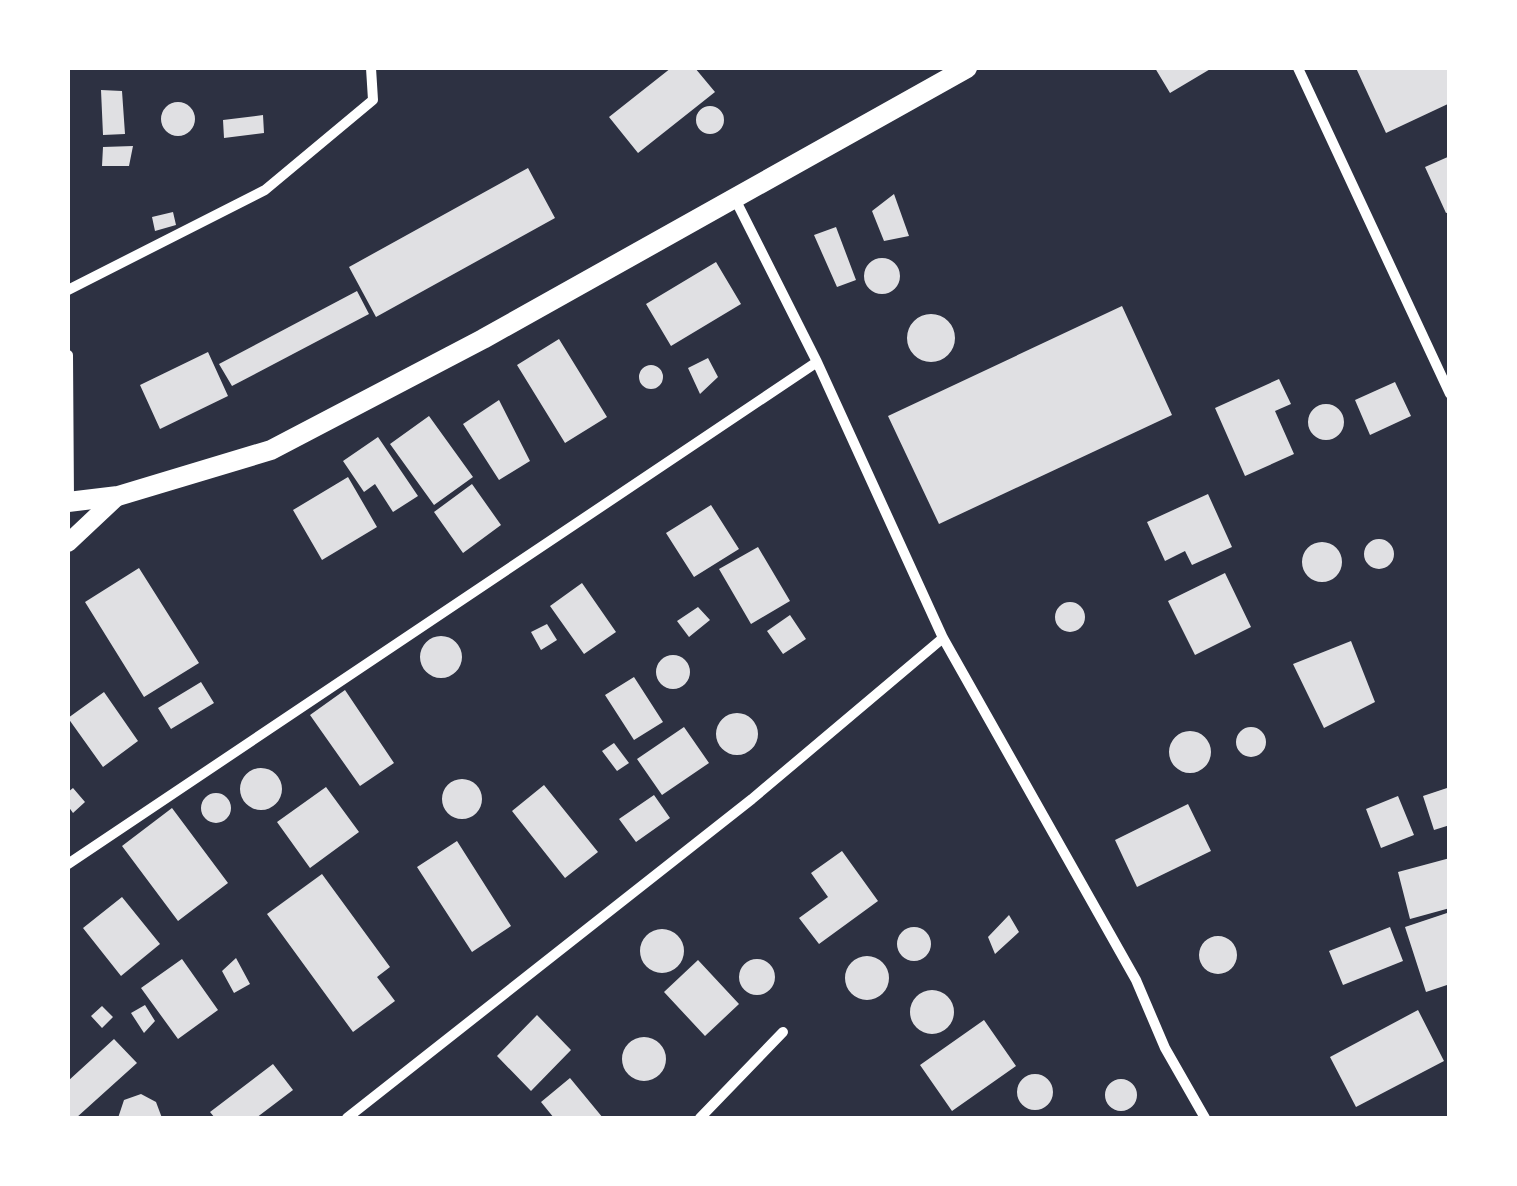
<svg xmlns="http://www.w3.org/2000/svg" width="1517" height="1186" font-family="'Source Serif 4',serif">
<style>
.building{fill:#e0e0e3}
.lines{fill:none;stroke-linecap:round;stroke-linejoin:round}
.minor{stroke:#fff;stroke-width:10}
.tertiary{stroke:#fff;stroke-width:18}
.secondary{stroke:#fff;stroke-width:20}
</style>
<rect width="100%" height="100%" fill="#2d3142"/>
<path class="building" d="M671,68H695L715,92L638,153L609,117Z
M1155,68H1212L1170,93Z
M1356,68H1450V103L1386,133Z
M101,90L122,91L125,134L103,135Z
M161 119a17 17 0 1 1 34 0a17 17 0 1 1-34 0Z
M696 120a14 14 0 1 1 28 0a14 14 0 1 1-28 0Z
M263,115L264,133L224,138L223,120Z
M133,146L129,166H102L103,147Z
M1450,156V212L1446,213L1425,167Z
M528,168L555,218L376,317L349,267Z
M894,194L909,236L884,241L872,211Z
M173,212L176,225L155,231L152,217Z
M836,227L856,280L837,287L814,235Z
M864 276a18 18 0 1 1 36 0a18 18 0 1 1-36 0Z
M716,262L741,304L671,346L646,304Z
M357,291L369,314L232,386L219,364Z
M1122,306L1172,415L939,524L888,416Z
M907 338a24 24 0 1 1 48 0a24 24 0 1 1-48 0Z
M559,339L607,417L565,443L517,365Z
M208,352L228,396L160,429L140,385Z
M708,358L718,377L700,394L688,368Z
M639 377a12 12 0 1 1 24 0a12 12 0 1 1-24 0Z
M1279,379L1291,404L1275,411L1294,454L1245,476L1215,408Z
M1395,382L1411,416L1370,435L1355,400Z
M499,400L530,461L499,480L463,424Z
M1308 422a18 18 0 1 1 36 0a18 18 0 1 1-36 0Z
M429,416L473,477L434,505L390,444Z
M378,437L418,496L393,512L375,484L364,492L343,461Z
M348,477L377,527L322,560L293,510Z
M472,484L501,525L463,553L434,512Z
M1208,494L1232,547L1192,565L1185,551L1165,561L1147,522Z
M711,505L739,549L694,577L666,533Z
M1364 554a15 15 0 1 1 30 0a15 15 0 1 1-30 0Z
M1302 562a20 20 0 1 1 40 0a20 20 0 1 1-40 0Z
M758,547L790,601L751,624L719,569Z
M139,568L199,663L144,697L85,602Z
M1225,573L1251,627L1195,655L1168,601Z
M582,583L616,632L584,654L550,606Z
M1055 617a15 15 0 1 1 30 0a15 15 0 1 1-30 0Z
M698,607L710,620L689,637L677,621Z
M790,615L806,639L783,654L767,631Z
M547,624L557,640L541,650L531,632Z
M420 657a21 21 0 1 1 42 0a21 21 0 1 1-42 0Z
M1351,641L1375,702L1324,728L1293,664Z
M656 672a17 17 0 1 1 34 0a17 17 0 1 1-34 0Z
M634,677L663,722L634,740L605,695Z
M201,682L214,703L171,729L158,708Z
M345,690L394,763L360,786L310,715Z
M104,692L138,741L103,767L68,718Z
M716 734a21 21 0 1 1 42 0a21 21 0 1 1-42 0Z
M684,727L709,763L662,795L637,759Z
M1236 742a15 15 0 1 1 30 0a15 15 0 1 1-30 0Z
M1169 752a21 21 0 1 1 42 0a21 21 0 1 1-42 0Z
M614,743L629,763L617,771L602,751Z
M240 789a21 21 0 1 1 42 0a21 21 0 1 1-42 0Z
M442 799a20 20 0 1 1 40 0a20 20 0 1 1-40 0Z
M544,785L598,852L565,878L512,811Z
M326,787L359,832L310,868L277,822Z
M1450,787V825L1434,830L1423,796Z
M73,788L85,802L73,813L68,806V792Z
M201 808a15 15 0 1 1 30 0a15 15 0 1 1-30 0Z
M654,795L670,818L636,842L619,819Z
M1398,796L1414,835L1381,848L1366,809Z
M1188,804L1211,851L1137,887L1115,840Z
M172,808L228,883L178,921L122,846Z
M457,841L511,926L472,952L417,867Z
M842,851L878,901L819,944L799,918L828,897L811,873Z
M1450,858V908L1410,919L1398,872Z
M322,874L390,967L377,977L395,1001L353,1032L267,914Z
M122,897L160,944L121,976L83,928Z
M1450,912V984L1426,992L1405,927Z
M1009,915L1019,932L995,954L988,937Z
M897 944a17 17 0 1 1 34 0a17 17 0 1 1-34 0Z
M1390,927L1403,961L1343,985L1329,951Z
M640 951a22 22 0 1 1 44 0a22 22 0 1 1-44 0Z
M1199 955a19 19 0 1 1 38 0a19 19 0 1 1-38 0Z
M845 978a22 22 0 1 1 44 0a22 22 0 1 1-44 0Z
M236,958L250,984L234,993L222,971Z
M182,959L218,1010L178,1039L141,988Z
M739 977a18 18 0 1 1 36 0a18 18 0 1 1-36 0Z
M698,960L739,1004L705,1036L664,992Z
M910 1012a22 22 0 1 1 44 0a22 22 0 1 1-44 0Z
M145,1005L155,1021L144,1033L131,1013Z
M102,1006L113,1017L102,1028L91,1016Z
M1418,1010L1444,1061L1356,1107L1330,1057Z
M537,1015L571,1050L531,1091L497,1056Z
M984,1020L1016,1066L952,1111L920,1065Z
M622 1059a22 22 0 1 1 44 0a22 22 0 1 1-44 0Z
M114,1039L137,1063L76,1118H68V1081Z
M273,1064L293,1090L256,1118H215L210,1112Z
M1017 1092a18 18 0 1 1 36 0a18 18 0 1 1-36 0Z
M570,1078L603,1118H554L541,1102Z
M1105 1095a16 16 0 1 1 32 0a16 16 0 1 1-32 0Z
M141,1094L156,1102L162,1118H118L124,1100Z"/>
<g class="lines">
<path class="minor" d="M1298,68L1450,394
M735,199L817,362L943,638L1136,980L1165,1048L1205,1118
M68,290L265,190L373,100L371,68
M68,355L69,501
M68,864L817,362
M347,1118L752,799L943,638
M700,1118L783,1032"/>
<path class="tertiary" d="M68,543L118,496"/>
<path class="secondary" d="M68,502L118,496L271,450L483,339L967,68"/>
</g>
<rect width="1517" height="1186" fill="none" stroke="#ffffff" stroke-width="140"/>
</svg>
